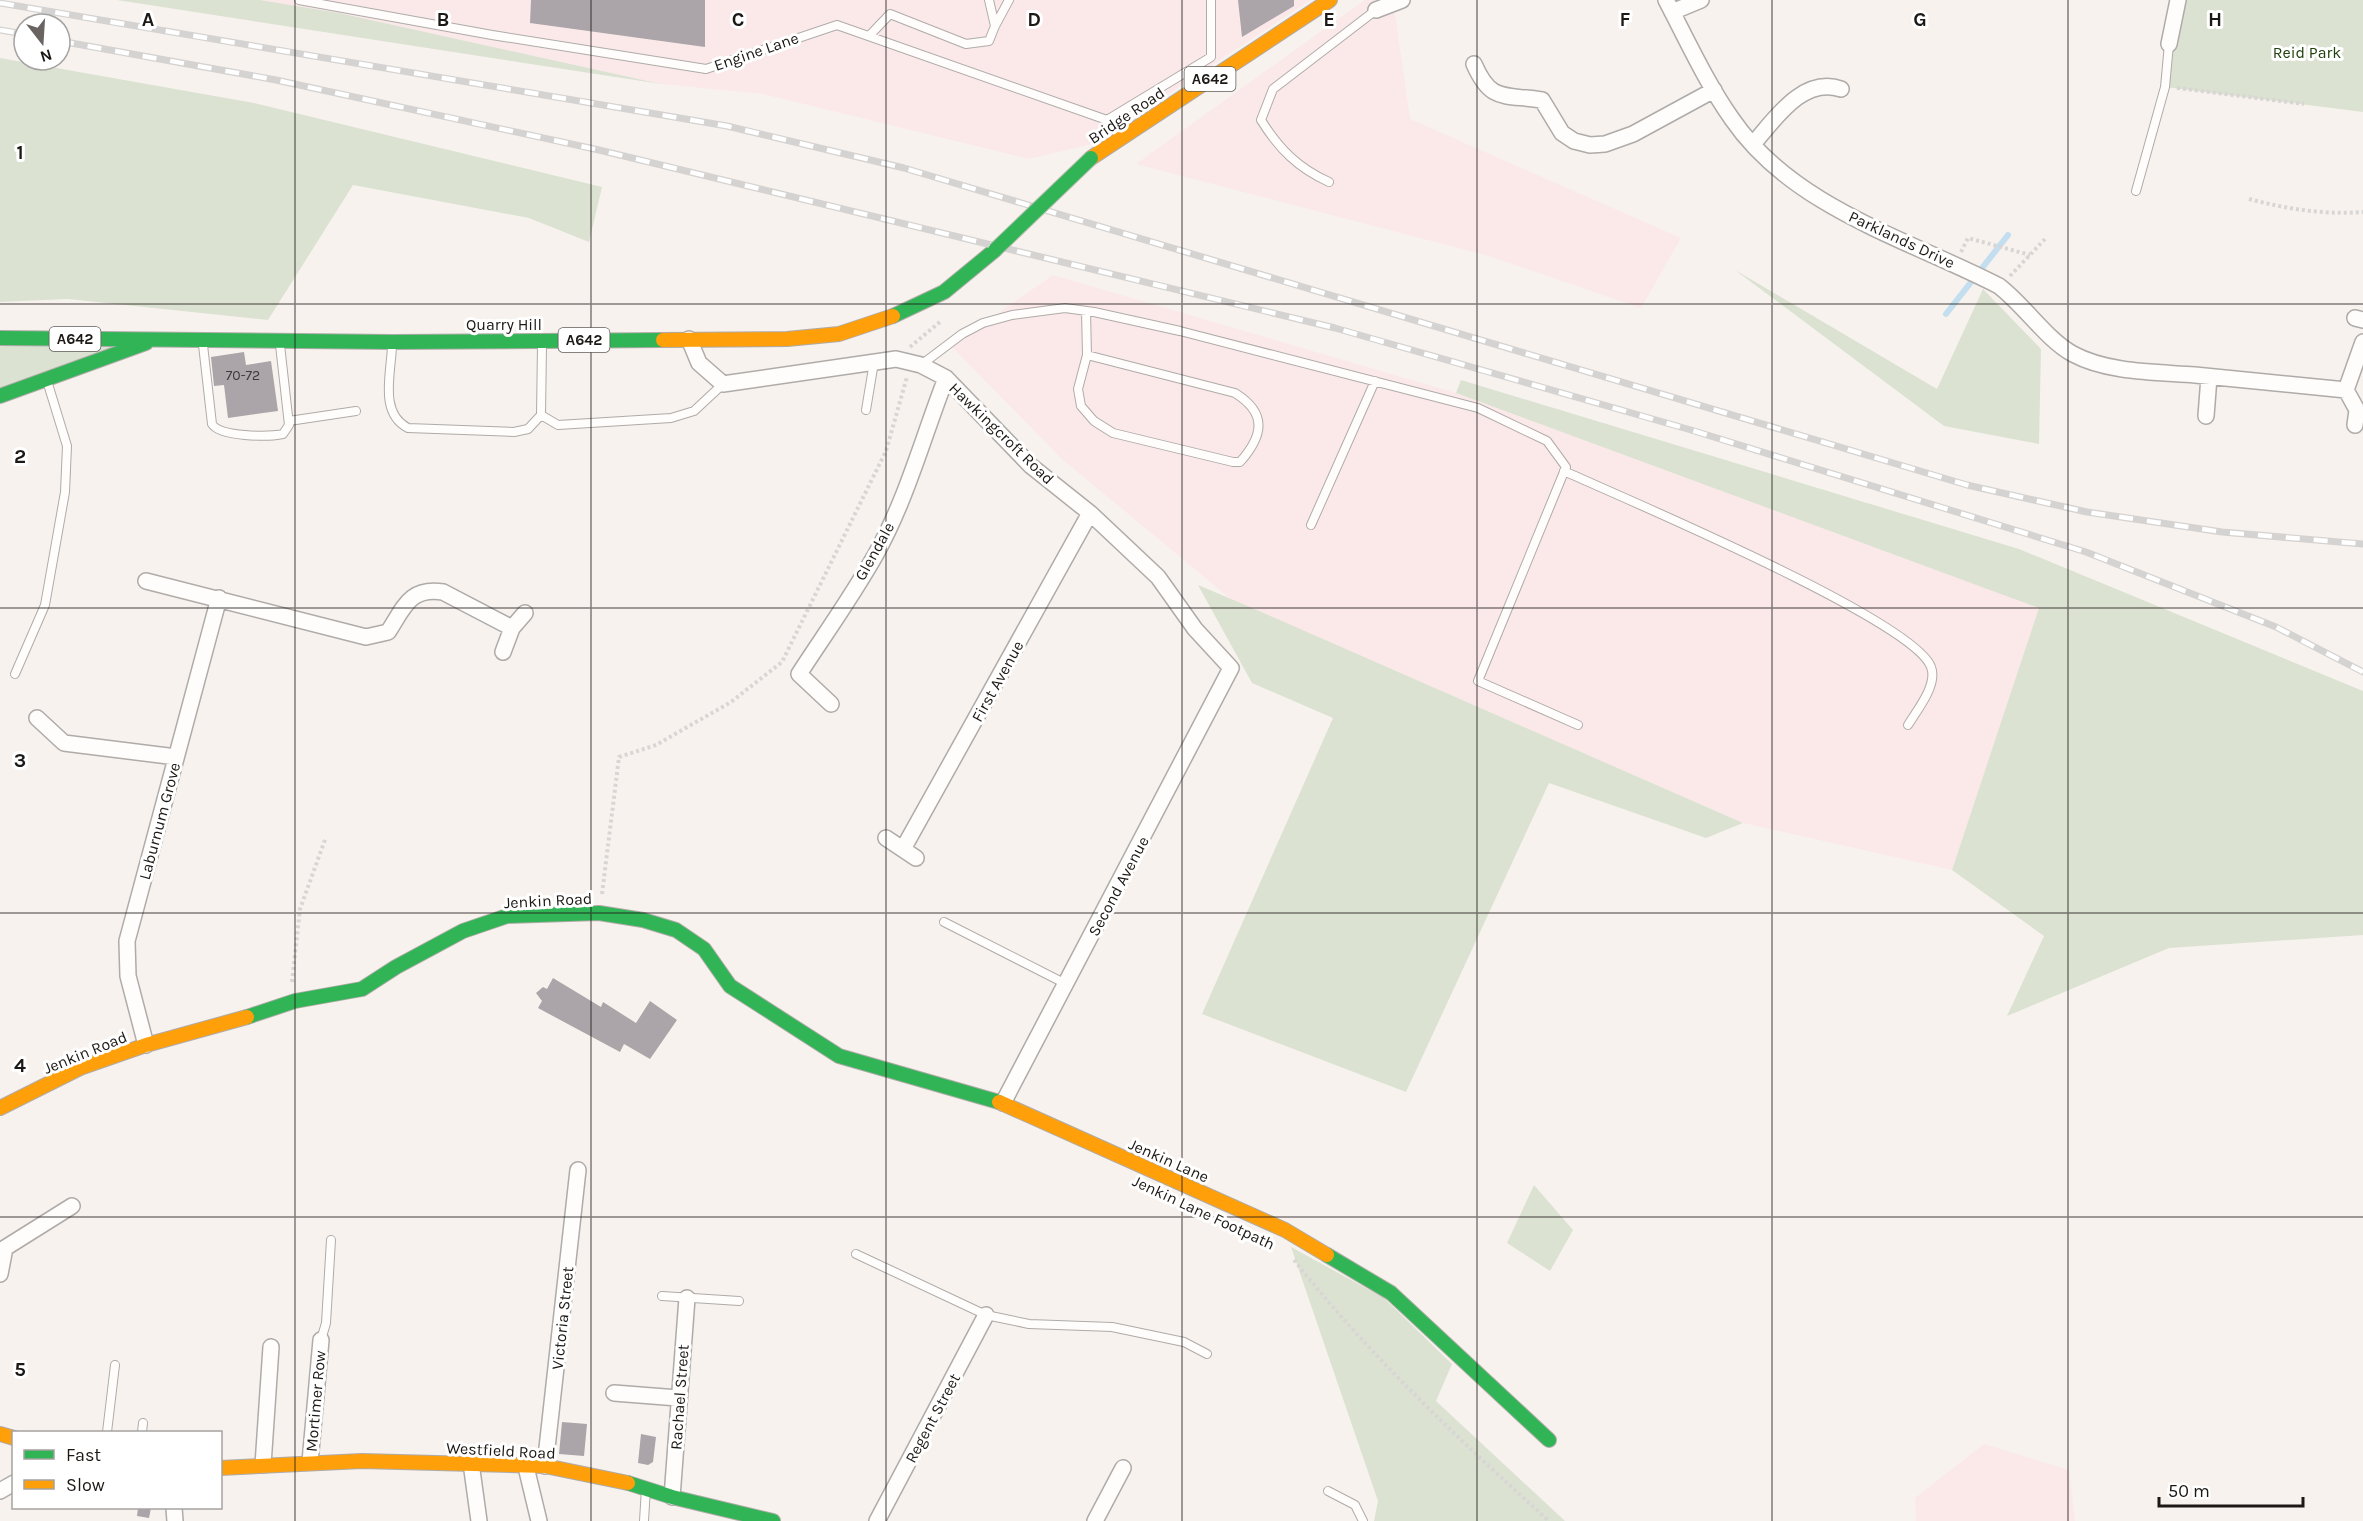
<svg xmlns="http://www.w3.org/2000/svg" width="2363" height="1521" font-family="Karla,sans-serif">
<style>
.industrial{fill:#fbe9ea}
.green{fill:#dbe2d2}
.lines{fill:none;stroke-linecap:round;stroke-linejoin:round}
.stream{stroke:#c3dfef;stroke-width:6}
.building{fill:#aba4a9}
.lane-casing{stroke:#afaba8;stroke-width:10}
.street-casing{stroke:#afaba8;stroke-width:18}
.fast-casing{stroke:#afaba8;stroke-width:16}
.slow-casing{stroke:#afaba8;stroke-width:16}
.path{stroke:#d8d6d4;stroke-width:4;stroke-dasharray:3 3;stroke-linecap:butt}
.lane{stroke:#fefdfc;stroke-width:8}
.street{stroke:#fefdfc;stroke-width:15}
.fast{stroke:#30b455;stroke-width:14}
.slow{stroke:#ff9f0a;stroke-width:14}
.rail-casing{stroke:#d4d3d2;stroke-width:7}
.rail{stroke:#fff;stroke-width:4.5;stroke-dasharray:14;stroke-linecap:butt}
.fast-bridge-casing{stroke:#b5bcaf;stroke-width:16;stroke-linecap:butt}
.fast-bridge{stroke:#30b455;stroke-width:14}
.grid{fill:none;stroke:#1c1815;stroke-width:1.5;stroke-opacity:0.55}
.labels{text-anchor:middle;stroke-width:6;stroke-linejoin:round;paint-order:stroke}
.number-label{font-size:14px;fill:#403b3a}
.shield{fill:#fff;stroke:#605d5b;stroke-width:1.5}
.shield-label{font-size:15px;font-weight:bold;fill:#1c1815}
.street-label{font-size:16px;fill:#1c1815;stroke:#fff}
.park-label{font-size:16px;fill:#20410e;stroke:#fff}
.grid-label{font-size:20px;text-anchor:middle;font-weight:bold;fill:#1c1815;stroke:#fff;stroke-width:6;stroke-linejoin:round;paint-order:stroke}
</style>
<rect width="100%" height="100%" fill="#f8f2ee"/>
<path class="industrial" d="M260,0H1311L1092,144L1029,159L763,94L661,84L339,13Z
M1365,0H1393L1410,119L1681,238L1641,308L1489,256L1136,164Z
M1053,275L1456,393L2040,608L1952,870L1743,823L1232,600L1063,460L951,346Z
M1984,1444L2069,1470L2075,1521H1916L1915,1498Z"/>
<path class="green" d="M117,0H260L339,13L661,84Z
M2178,0H2363V112L2165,87Z
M0,58L254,103L602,187L589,242L529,218L353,185L268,320L68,299L0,302Z
M1735,270L1937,389L1983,289L2041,349L2039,444L1944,426Z
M0,338L150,341L0,396Z
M1461,380L2019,549L2363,691V935L2169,948L2007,1016L2044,936L1952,870L2039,608L1456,393Z
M1198,585L1243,604L1743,823L1706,838L1549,783L1406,1092L1202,1014L1333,718L1252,683Z
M1534,1185L1573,1230L1550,1271L1507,1243Z
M1291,1247L1384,1298L1452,1364L1436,1401L1565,1521H1374L1378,1501Z"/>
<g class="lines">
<path class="stream" d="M1946,314L2008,235"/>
</g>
<path class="building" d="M531,0H705V47L530,23Z
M1238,0H1294V6L1242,37Z
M244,352L246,365L271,361L278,411L228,418L224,385L214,386L211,357Z
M553,978L601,1007L603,1002L636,1023L650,1001L677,1020L650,1059L624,1044L620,1052L538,1008L542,1001L536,993L543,987L547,989Z
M562,1422L587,1424L584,1456L559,1454Z
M641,1434L656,1437L653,1462L648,1465L638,1463Z
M138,1508H151L149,1518L137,1516Z"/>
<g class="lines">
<g class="lane-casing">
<path id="lane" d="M299,0L492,35L706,69L837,25L1107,120L1119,135
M995,26L1009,0
M869,36L890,14L966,44L989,41L995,26L989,0
M1107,120L1211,57V0
M1329,182C1298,168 1279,149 1261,120L1273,89L1376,10
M2136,191L2165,87L2169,44
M1086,311L1087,355L1078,389L1081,406L1094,421L1113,433L1233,462H1240C1264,435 1267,413 1235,393L1087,355
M203,345L212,424C220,437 268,437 283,434L289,425L280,345
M392,346C391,374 379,413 408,428L514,432L528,429L541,415L542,345
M921,365L962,334L983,323L1012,315L1065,308L1094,312L1180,331L1478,408L1547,441L1566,467L1478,681L1578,725
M866,410L874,362
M541,415L558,425L671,418L694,411L723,384
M289,421L356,411
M1564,471C1623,498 1914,620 1931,667C1938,685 1917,710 1908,725
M1311,525L1375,381
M15,674L45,605L65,492L67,446L48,384
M944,922L1066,984
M856,1254L986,1315L1029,1324L1112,1327L1184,1342L1207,1354
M662,1296L739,1301
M321,1340L326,1323L331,1240
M107,1432L115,1365
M142,1432L143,1423
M1328,1491L1355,1505L1363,1521
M644,1521L646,1488"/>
</g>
<g class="street-casing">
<path id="street" d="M1666,0C1687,40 1706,82 1732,119C1793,208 1908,239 1999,286C2025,306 2047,340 2073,354C2108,373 2157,372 2195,375C2246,380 2296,385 2346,390
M1376,10L1402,0
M1672,12L1701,0
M2169,44L2178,0
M1474,64C1491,103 1504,94 1542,100L1562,133L1574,141L1590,145L1605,144L1633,134L1714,90
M1753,144C1775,119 1803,76 1841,89
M2355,318L2363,320
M689,339L699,363L723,384L896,359L921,365L946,378L1031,466L1090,513L1158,577L1195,629L1231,668L1003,1103
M2206,416L2209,377
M2355,425L2357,410L2346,390L2363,342
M146,581L366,637L388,632C404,608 409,587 443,592L512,628
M503,652L512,628L525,613
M831,704L799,674C825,634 853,595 876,554C907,498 923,437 946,378
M37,718L64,743L176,757
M886,838L916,858
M903,849L1090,513
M146,1045L128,976L127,941L219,598
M0,1274L5,1248L72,1206
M614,1393L678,1398
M310,1462L321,1340
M471,1463L479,1521
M263,1465L271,1347
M545,1466L578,1170
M526,1467L539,1521
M0,1491L14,1483
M672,1497L687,1298
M174,1508L175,1521
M877,1521L986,1315
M1095,1521L1123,1468"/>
</g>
<g class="fast-casing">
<path id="fast" d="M893,316L944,292L995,250
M0,338L392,342L663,340
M0,396L146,343
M247,1017L295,1001L362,989L396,967L463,931L507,916L599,913L643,920L676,930L704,949L730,986L839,1056L999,1102
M1327,1255L1391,1293L1549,1440
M628,1483L672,1497L773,1521"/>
</g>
<g class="slow-casing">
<path id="slow" d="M1091,158L1330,0
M663,340L787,339L839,334L893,316
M999,1102L1285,1230L1327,1255
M0,1108L80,1068L146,1045L247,1017
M0,1434L14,1438
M220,1468L362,1461L545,1466L628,1483"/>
</g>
<path class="path" d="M2177,88L2304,104
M2249,199C2287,209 2324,215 2363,212
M1961,252L1968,238L2030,255
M2010,276L2045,239
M910,347L941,321
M602,894L619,757L656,745L731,702L782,662L886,451L907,377
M292,982L300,909L326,837
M1294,1260C1370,1356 1458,1439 1549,1521"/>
<use href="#lane" class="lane"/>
<use href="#street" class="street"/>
<use href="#fast" class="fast"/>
<use href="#slow" class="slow"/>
<g class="rail-casing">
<path id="rail" d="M0,3L727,126L904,168L1967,485L2087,512L2222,532L2363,544
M0,30L24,34
M60,41L276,80L599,150L1335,328L1691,430L2086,552L2276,627L2363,672"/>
</g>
<use href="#rail" class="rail"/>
<g class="fast-bridge-casing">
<path id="fast-bridge" d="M995,250L1091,158"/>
</g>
<use href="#fast-bridge" class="fast-bridge"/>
</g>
<path class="grid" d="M295,0V1521M591,0V1521M886,0V1521M1182,0V1521M1477,0V1521M1772,0V1521M2068,0V1521M0,304H2363M0,608H2363M0,913H2363M0,1217H2363"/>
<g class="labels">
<g class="number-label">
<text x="243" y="380">70-72</text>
</g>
<g class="shield">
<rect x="1184.5" y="67" width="51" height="24" rx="4.5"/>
<rect x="49.5" y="327" width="51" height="24" rx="4.5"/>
<rect x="558.5" y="328" width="51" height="24" rx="4.5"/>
</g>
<g class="shield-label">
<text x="1210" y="84">A642</text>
<text x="75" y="344">A642</text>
<text x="584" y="345">A642</text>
</g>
<g class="street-label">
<text transform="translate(756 51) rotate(-19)" y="6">Engine Lane</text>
<text transform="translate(1126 115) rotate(-34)" y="6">Bridge Road</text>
<text transform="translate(1902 239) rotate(25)" y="6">Parklands Drive</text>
<text x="504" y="330">Quarry Hill</text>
<text transform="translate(1002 433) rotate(44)" y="6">Hawkingcroft Road</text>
<text transform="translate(874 551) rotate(-61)" y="6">Glendale</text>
<text transform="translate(997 681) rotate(-61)" y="6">First Avenue</text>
<text transform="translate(159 821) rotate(-75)" y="6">Laburnum Grove</text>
<text transform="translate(1118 886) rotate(-62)" y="6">Second Avenue</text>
<text transform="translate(548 900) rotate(-3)" y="6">Jenkin Road</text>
<text transform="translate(85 1052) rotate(-22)" y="6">Jenkin Road</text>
<text transform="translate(1169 1160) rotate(24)" y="6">Jenkin Lane</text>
<text transform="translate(1204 1212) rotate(25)" y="6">Jenkin Lane Footpath</text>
<text transform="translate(562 1318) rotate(-84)" y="6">Victoria Street</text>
<text transform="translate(679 1397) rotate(-86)" y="6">Rachael Street</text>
<text transform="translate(315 1401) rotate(-85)" y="6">Mortimer Row</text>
<text transform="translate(932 1418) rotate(-62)" y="6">Regent Street</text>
<text transform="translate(501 1450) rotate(3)" y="6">Westfield Road</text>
</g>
<g class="park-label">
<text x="2307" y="58">Reid Park</text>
</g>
</g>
<g class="grid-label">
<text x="148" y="26">A</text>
<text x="443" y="26">B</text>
<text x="738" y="26">C</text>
<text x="1034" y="26">D</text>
<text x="1329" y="26">E</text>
<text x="1625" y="26">F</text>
<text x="1920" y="26">G</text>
<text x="2215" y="26">H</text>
<text x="20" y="159">1</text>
<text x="20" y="463">2</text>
<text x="20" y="767">3</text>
<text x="20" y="1072">4</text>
<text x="20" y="1376">5</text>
</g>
<rect x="12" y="1431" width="210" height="78" fill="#ffffff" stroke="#a4a3a1" stroke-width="1.5"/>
<rect x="24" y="1450" width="30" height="9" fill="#30b455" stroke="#a4a3a1" stroke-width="1.5"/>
<text x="66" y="1461" font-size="18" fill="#1c1815">Fast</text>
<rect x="24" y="1480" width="30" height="9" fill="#ff9f0a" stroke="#a4a3a1" stroke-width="1.5"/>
<text x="66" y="1491" font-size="18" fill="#1c1815">Slow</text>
<g transform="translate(42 42) rotate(163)"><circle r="28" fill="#ffffff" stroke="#a4a3a1" stroke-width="1.5"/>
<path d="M0-4.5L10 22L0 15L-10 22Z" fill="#696461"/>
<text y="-9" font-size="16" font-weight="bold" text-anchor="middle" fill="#1c1815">N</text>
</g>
<path d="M2159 1497v9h144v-9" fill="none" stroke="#1c1815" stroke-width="3"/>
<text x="2168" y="1497" font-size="18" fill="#1c1815" stroke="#ffffff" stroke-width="4.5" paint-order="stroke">50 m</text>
</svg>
